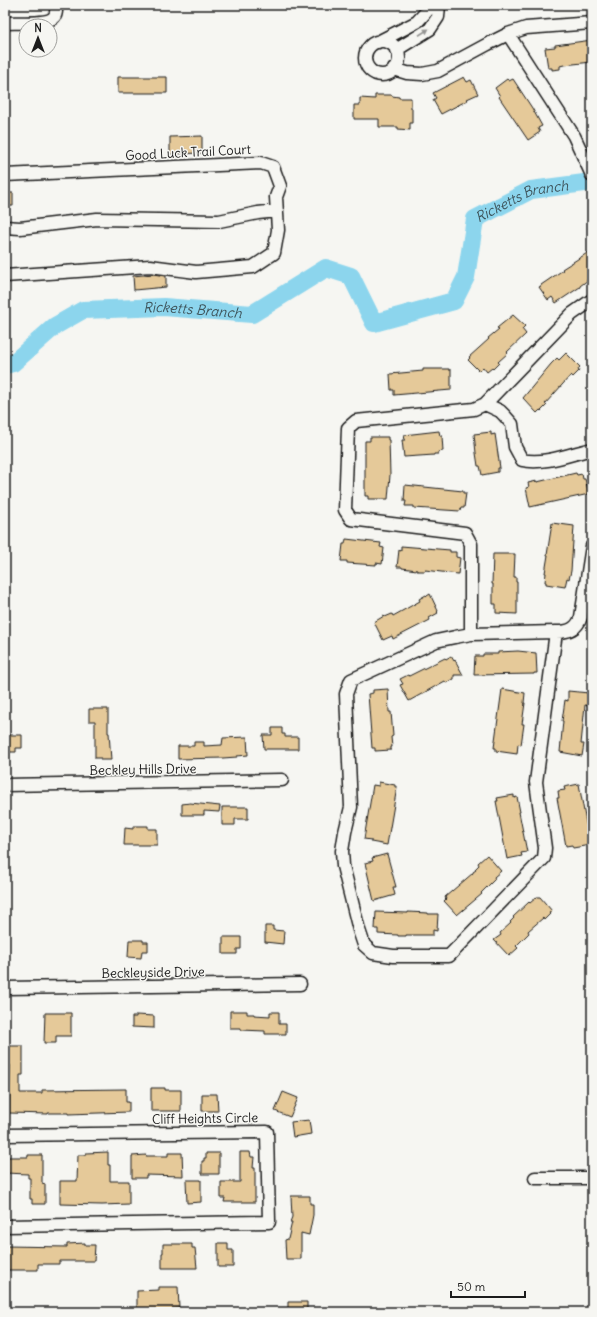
<svg xmlns="http://www.w3.org/2000/svg" width="597" height="1317" font-family="Delius,sans-serif">
<style>
.lines{fill:none;stroke-linecap:round;stroke-linejoin:round}
.river{stroke:#8cd5ed;stroke-width:18}
.building{fill:#e5c999;stroke:#1c1c1c}
.minor-casing{stroke:#1c1c1c;stroke-width:15}
.minor{stroke:#f6f6f2;stroke-width:12}
.oneway{fill:#949492}
.labels{text-anchor:middle;stroke-width:3;stroke-linejoin:round;paint-order:stroke}
.street-label{font-size:13px;fill:#1c1c1c;stroke:#f6f6f2}
.water-label{font-size:14px;font-style:italic;fill:#3e545b;stroke:#f6f6f2}
</style>
<rect width="100%" height="100%" fill="#f6f6f2"/>
<filter id="ink" filterUnits="userSpaceOnUse"><feTurbulence type="fractalNoise" baseFrequency=".025" numOctaves="2"/><feDisplacementMap in="SourceGraphic" scale="8" xChannelSelector="R" yChannelSelector="G"/><feConvolveMatrix kernelMatrix="1 2 1 2 8 2 1 2 1" color-interpolation-filters="sRGB"/></filter>
<g filter="url(#ink)">
<g class="lines">
<path class="river" id="s1" d="M5,365L13,363L55,326L83,310L164,307L252,314L326,268L351,276L374,323L454,301L466,277L475,219L531,190L592,182"/>
</g>
<path class="building" d="M592,40V62L564,65L560,66V69L552,70V68H548L545,48L555,47V45Z
M118,77H167V93H118Z
M464,77L467,82L471,80L478,94L467,99L468,100L441,114L433,100L436,98L433,93Z
M507,79L509,81L513,79L532,108L542,126L538,128L540,132L528,140L499,97L500,96L495,88Z
M375,95H392V96L399,97V98H411V108H412V123H410V130L398,129V127H379V119H354V105H360V98L375,99Z
M202,136V153L170,154V137Z
M5,193H13V206H5Z
M592,250V277L580,286V287L556,303L552,297L548,300L539,287L541,286V285L563,270L562,269Z
M153,274L166,276V287L134,290L133,276Z
M513,315L525,326L522,329L526,334L507,352L508,353L498,362L499,363L493,369L492,368L487,372L483,367L479,371L468,360L470,358L469,357L489,339L488,338L499,329L497,328Z
M566,353L580,367L578,369L579,371L573,377L571,375L545,404L547,405L541,411L540,410L537,413L523,398L551,364L557,358L559,360Z
M423,369H449V370H451V390L394,395V390H391L390,374L423,371Z
M439,431L440,436H442L443,451L438,452V454H434V455L404,457L402,440H405L404,435Z
M491,432V435L495,434L500,468H498V472L482,475L480,466H478L476,453L474,434Z
M370,437H388V440H389L390,475L388,499H368V496H365V441H370Z
M576,473L577,475L582,474L583,479H585L589,494L530,507L526,488L529,487L528,483L537,481V482Z
M405,485L463,491V493H466L464,508H461L460,511L414,508V506H405L406,501H404Z
M552,523L574,526L571,571L569,579L567,578L565,587L546,584V582H545L546,573H545L548,555H547Z
M346,539L381,543L380,547L384,548L382,564L376,563V565L347,563V561H341L343,544H345Z
M401,546L450,550V552H456V557L460,558L458,574L425,570V571H417V570L402,568V567H397L399,550L401,551Z
M493,554H515L514,577H516V582H517V614L496,613V604H493V584H492Z
M430,594L438,611L437,612L438,613L429,618L430,620L393,639L392,636L383,640L374,622L384,616L385,617L392,614L393,616L420,601L419,599L426,595L427,596Z
M518,651L536,653L537,673H534V674L474,675L475,656H483V654H498V652Z
M451,656L454,661L455,660L463,675H454V679L446,683L445,681L409,701L400,685L403,684L400,679L408,675L409,676L445,658L446,659Z
M388,689L389,712H391L393,736L391,737L392,747H391V750L375,751V748H372L368,694L373,693V690Z
M502,689L525,693L524,703H525L522,724H524L521,745L518,744L517,754L496,751V748H494Z
M568,691L589,693V698H590L589,706L585,705L581,744H584L582,756L560,752L563,721H562L565,700L568,701Z
M89,709H108V733H109L111,760H101V758H95V721H89Z
M272,728H282V734H285V737H298V749H264L263,735H272Z
M6,735H22V748H16V752H5Z
M247,737L248,755L237,756V757L223,758L178,759V746H194V742H204V746L222,745L223,738Z
M379,782L395,785V787H397L387,845L371,842V840L364,839L373,785L379,786Z
M579,784L590,845L573,848L572,845L566,846L557,798H559L558,791L565,790L564,787Z
M514,795V798L517,797L520,812H519L527,852L521,853L522,856L507,859L496,801H498L497,798Z
M190,803L220,806L219,812L204,811V815H182V804Z
M222,807H248V819H235V825H222Z
M133,826H148V829H157V845H124L125,828L133,829Z
M387,854L396,887H393L395,895L374,901L365,863L373,861L372,858Z
M487,855L501,871L494,877L495,879L481,893L482,894L457,915L444,901L446,899L445,897L473,873V872L476,870L475,869L479,865L478,863Z
M537,897H540L552,911L549,913L550,914L544,920L543,918L528,931L529,933L516,946L518,948L509,956L494,940L501,935L500,933L511,923L510,922L514,918L513,917L529,902L530,903Z
M376,912L408,913V912L428,913V914H438L437,931L433,930V935H406V936H398V935L378,934V929H375Z
M265,926H273V930L284,931L283,944L265,942Z
M223,937H241V949H237V954H223Z
M129,940H143V942H148V951H142L141,958L128,957Z
M230,1011H247V1014H254V1015L270,1016V1012H279V1024H286V1034H265V1031L241,1030V1028H230Z
M45,1013H71V1036H56V1043H44Z
M136,1015L154,1016V1028L132,1027V1017H136Z
M5,1046H23V1075H20V1093H42V1090L126,1089V1102H129V1112L68,1114V1113H48V1114L9,1113L10,1065H5Z
M151,1088H165V1090H181V1111H151Z
M283,1092L298,1098L290,1117L275,1111Z
M202,1094H217L218,1111H202Z
M309,1120L311,1134L293,1137L291,1122Z
M108,1152V1165H110V1181H129V1204L102,1205L60,1204V1181H77L78,1155H86V1153Z
M240,1152H250L251,1157H254L253,1168H255V1202H224L225,1198H221V1182H240Z
M168,1153H182L183,1176L146,1175V1178H132V1156L146,1155V1156H168Z
M206,1153H219V1174H202V1161H204V1158H206Z
M28,1155H42V1183L45,1184V1204H32V1199H30V1178H28V1174L5,1173V1157H28Z
M186,1180H201V1202L187,1203Z
M291,1196H310V1204H313V1215L309,1235L301,1233V1259H286L285,1240L288,1239L292,1222H290L292,1217Z
M85,1243V1245H95L94,1261H59V1264H38V1270H6V1246L67,1247V1244Z
M218,1243H228V1250H233V1267H218Z
M163,1244H192V1248H195L197,1268H162V1253H163Z
M159,1287H178L179,1308L172,1309V1312H137V1291L159,1290Z
M288,1302H307V1312H288Z"/>
<g class="lines">
<g class="minor-casing">
<path id="minor" d="M5,23C15,22 48,25 54,17C57,14 56,9 56,5
M508,34L574,136L592,175
M365 58a17 17 0 1 1 34 0a17 17 0 1 1-34 0Z
M378,42L417,22L427,11V5
M396,50L430,29L438,17L439,5
M394,69L407,73L422,74L438,71L488,44L508,34L526,28L592,23
M5,175L261,163L273,167L280,186L276,197L278,230L274,253L253,267L196,272L150,266L5,276
M5,227L20,228L97,219L219,221L258,213L277,211
M485,404L500,411L504,415L512,424L515,447L522,460C544,465 571,454 592,449
M556,632L536,782L545,848L544,858L449,956H393L373,953L364,945L359,930L343,866L342,851L345,832L351,807L346,694L351,680L436,641L455,637L471,634L556,632C569,632 577,629 581,617L592,546
M471,634V544L465,533L351,519L345,510L348,428L356,421L474,409L485,404L572,314L592,300
M5,785L282,780
M5,988L300,984
M5,1135L267,1132L269,1222L5,1226
M535,1178H592"/>
</g>
<use href="#minor" class="minor"/>
</g>
<defs><path id="oneway-solid" d="M-6-.8H1V-3.2L6.5 0L1 3.2V.8H-6Z"/></defs>
<use class="oneway" href="#oneway-solid" transform="translate(424 32) rotate(-33)"/>
</g>
<g class="labels">
<g class="street-label">
<text transform="translate(188 152) rotate(-3)" y="5">Good Luck Trail Court</text>
<text transform="translate(143 769) rotate(-1)" y="5">Beckley Hills Drive</text>
<text transform="translate(153 972) rotate(-1)" y="5">Beckleyside Drive</text>
<text transform="translate(205 1118) rotate(-1)" y="5">Cliff Heights Circle</text>
</g>
<g class="water-label">
<text dy="5" stroke="none"><textPath href="#s1" startOffset="651">Ricketts Branch</textPath></text>
<text dy="5" stroke="none"><textPath href="#s1" startOffset="206">Ricketts Branch</textPath></text>
</g>
</g>
<rect width="597" height="1317" fill="none" stroke="#f6f6f2" stroke-width="20"/>
<rect x="10" y="10" width="577" height="1297" fill="none" stroke="#1c1c1c" stroke-width="1.5" filter="url(#ink)"/>
<g transform="translate(38 38)"><circle r="19" fill="#f6f6f2" stroke="#9f9f9c"/>
<path d="M0-3L7 15L0 10L-7 15Z" fill="#1c1c1c"/>
<text y="-6" font-size="11" font-weight="bold" text-anchor="middle" fill="#1c1c1c">N</text>
</g>
<path d="M451 1291v6h74v-6" fill="none" stroke="#1c1c1c" stroke-width="2"/>
<text x="457" y="1291" font-size="12" fill="#1c1c1c" stroke="#f6f6f2" stroke-width="3" paint-order="stroke">50 m</text>
</svg>
